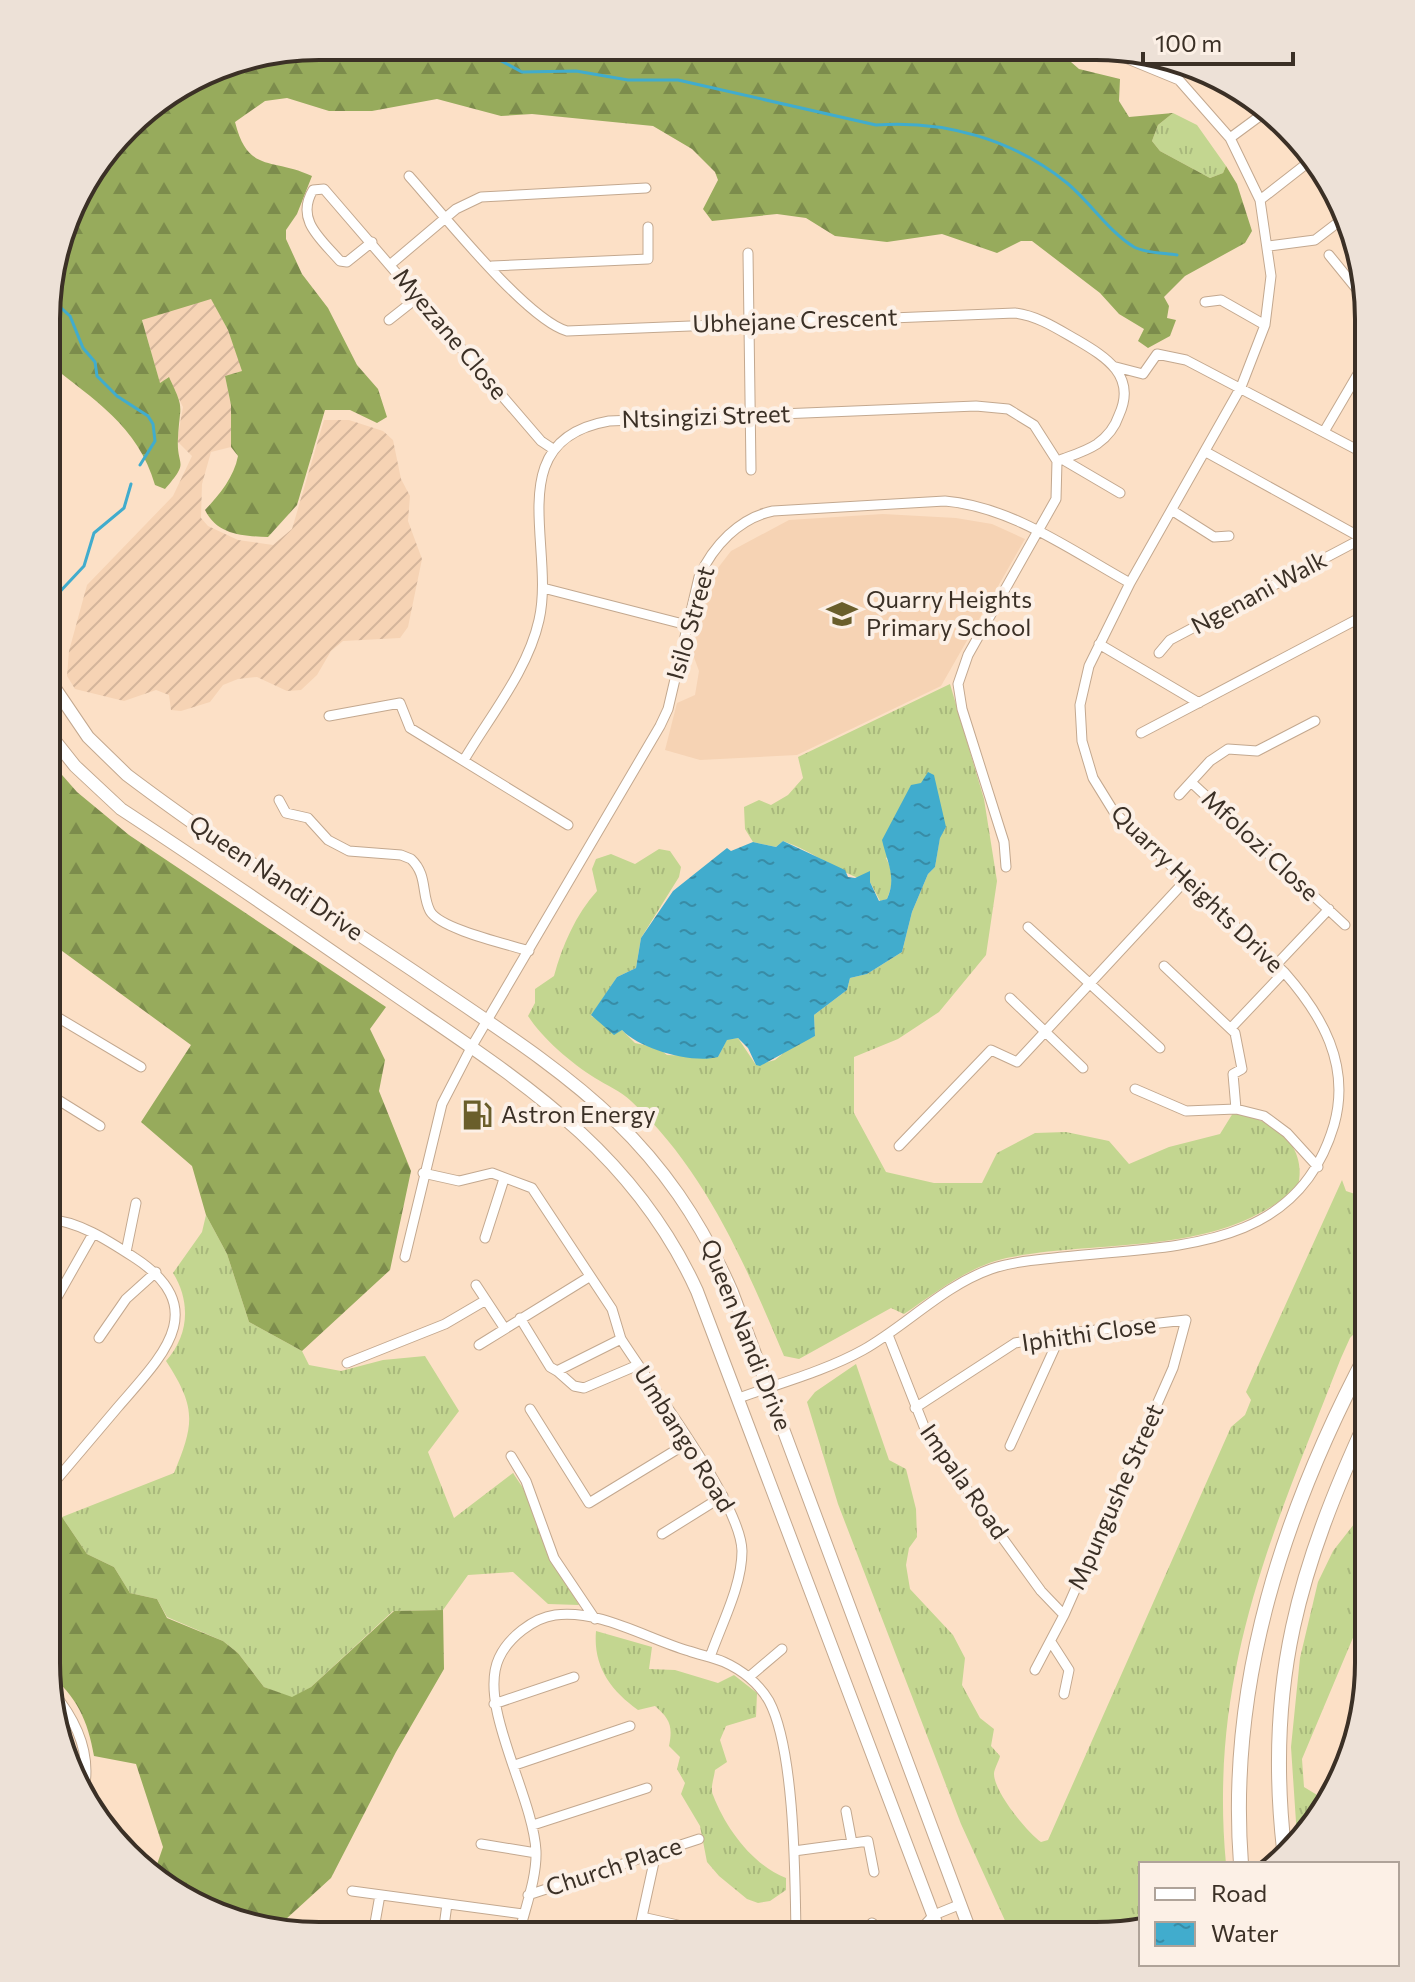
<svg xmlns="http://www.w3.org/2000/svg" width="1415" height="1982" font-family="Commissioner,sans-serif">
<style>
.industrial{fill:url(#industrial-furrows)}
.built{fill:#f6d3b4}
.grass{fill:url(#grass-tufts)}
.forest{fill:url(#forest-firs)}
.water{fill:url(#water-ripples)}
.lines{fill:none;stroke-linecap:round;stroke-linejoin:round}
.stream{stroke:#41accd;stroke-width:3}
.minor-casing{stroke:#c3a88f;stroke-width:11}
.secondary-casing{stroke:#c3a88f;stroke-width:14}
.primary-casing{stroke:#c3a88f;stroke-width:16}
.minor{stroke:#fff;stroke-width:9}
.secondary{stroke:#fff;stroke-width:12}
.primary{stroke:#fff;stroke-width:14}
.labels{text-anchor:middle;stroke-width:8;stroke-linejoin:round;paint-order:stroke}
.street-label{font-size:24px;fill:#3b3026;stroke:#fcf0e6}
.poi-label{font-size:24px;fill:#3b3026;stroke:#fcf0e6;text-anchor:start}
.rim{fill:none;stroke:#3b3026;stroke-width:4}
</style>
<defs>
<pattern id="industrial-furrows" width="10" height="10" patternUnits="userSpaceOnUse" patternTransform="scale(2)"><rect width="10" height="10" fill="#f6d3b4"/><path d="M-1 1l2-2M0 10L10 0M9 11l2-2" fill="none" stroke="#d4b59b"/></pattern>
<pattern id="grass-tufts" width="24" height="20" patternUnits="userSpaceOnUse" patternTransform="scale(2)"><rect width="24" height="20" fill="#c3d690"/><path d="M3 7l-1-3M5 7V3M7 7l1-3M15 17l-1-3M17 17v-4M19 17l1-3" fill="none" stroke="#a8b87c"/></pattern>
<pattern id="forest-firs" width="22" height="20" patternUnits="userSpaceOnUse" patternTransform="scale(2)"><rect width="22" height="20" fill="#97ab5c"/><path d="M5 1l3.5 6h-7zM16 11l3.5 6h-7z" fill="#7c8c4c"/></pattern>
<pattern id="water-ripples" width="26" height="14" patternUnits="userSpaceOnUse" patternTransform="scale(2)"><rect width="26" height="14" fill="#41accd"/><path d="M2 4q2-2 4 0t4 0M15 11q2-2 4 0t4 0" fill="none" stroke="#388ca6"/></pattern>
</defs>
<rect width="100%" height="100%" fill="#fce0c6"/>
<path class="industrial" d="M211,298L228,330L243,371L225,376L231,405V447L211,452L202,484L201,518L208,526L238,540L273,545L292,529L324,420H349L383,431L393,440L401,479L410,496L408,521L422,559L408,627L400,638L343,641L331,651L317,675L301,690L287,691L257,677L238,679L223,685L210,702L181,711L171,710L169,695L156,690L124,701L75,689L67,676L69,651L87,585L173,496L192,456L177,441L183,407L168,377L160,384L142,319Z"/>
<path class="built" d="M883,514L956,518L992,524L1025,539L941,686L797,755L700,760L665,750L677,703L695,695L699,671L692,652L711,577L731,551L789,520Z"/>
<path class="grass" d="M1173,113L1197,125L1226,166L1223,173L1210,178L1160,151L1152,141L1158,125Z
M950,684L984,799L997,881L986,955L939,1012L898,1039L854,1057V1113L886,1172L934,1183H982L997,1153L1035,1133L1066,1132L1109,1141L1129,1164L1169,1147L1220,1134L1233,1113C1271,1119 1308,1142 1298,1186C1222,1257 1108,1239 1012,1257C971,1264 937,1292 904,1314L891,1308L799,1359L784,1356C745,1264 706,1171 631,1101C621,1091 606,1085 595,1078C571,1063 543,1039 528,1016L535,1003V989L554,976C562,946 576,914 597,891L592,869L596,859L611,854L635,864L659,849L670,851L681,867L679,877L641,938L636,968L617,977L591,1016L622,1030L635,1043L658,1048L667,1055L718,1057L727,1039L738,1038L756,1065L775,1060L792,1046L815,1036L814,1015L847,990L850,978L867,974L902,952L912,912L928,874L935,867L940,837L946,827L886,858C894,873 893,884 887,899L880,901L870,882C838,873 815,852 783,841L776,847L753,842L745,829L744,807L759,800L771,805L788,795L803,778L798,757Z
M1342,1180L1346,1191L1355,1194L1369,1189V1318L1350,1338L1341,1358C1273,1532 1208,1672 1226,1864H1141V1926L1096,1936H1012L961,1824L838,1504L807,1402L815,1392L856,1364L889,1460L906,1469L916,1509L917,1537L909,1548L906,1565L910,1589L953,1635L965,1658L962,1685L980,1718L994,1729L991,1746L1000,1756C999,1761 994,1769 994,1774C994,1792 1027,1832 1041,1842L1048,1840L1231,1427L1245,1415L1251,1400L1246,1392Z
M206,1215L227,1254L249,1322L302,1351L309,1365L341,1371L383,1360L425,1356L459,1411L428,1452L454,1518L513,1473L529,1497L551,1558L579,1605L548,1604L513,1572L468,1575L443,1610L393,1611L311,1687L292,1698L264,1687L238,1653L223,1641L167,1617L157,1599L130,1593L114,1567L87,1554L62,1517L174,1473C195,1423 196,1407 166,1361C189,1335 191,1302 173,1273L202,1232Z
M1368,1482V1602L1302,1759L1304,1787L1327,1801L1323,1815L1297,1837L1291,1747L1300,1658L1318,1582L1333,1551L1358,1519Z
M596,1631L652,1647L649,1669L675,1670L718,1683L734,1675L757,1693L756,1717L726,1726L720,1740L727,1762L715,1770C714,1778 710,1788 713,1795C726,1829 753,1865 786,1878V1890L770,1901L758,1903L747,1899L719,1876L707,1862L700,1826L681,1794L685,1783L677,1769L680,1757L669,1746C673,1726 670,1719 655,1706L638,1710C610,1690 593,1666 596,1631Z"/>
<path class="forest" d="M319,46L923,48L1063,55L1079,69L1120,79L1119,101L1129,117L1173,113L1158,125L1152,141L1160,151L1210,178L1223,173L1226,166L1237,184L1252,231L1245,243L1185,276L1164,297L1169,306L1167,318L1176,320L1170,336L1148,348L1138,341L1144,329L1119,314L1100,293L1032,241H1021L997,253L942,234L887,242L835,236L806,218L777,214L712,221L703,209L718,180L715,172L692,149L653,126L532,114L501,116L437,99L372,111H329L287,98L265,101L235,122C248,174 271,157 312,176L297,214L286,230V239L302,274L328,308L357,365L378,389L387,417L377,423L350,410H325L297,505L268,537C243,536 217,535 205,510C220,494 234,477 238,456L231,447V405L225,376L242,371L228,330L211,299L142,320L160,383L169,377C185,411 180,402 178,438C176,468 191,459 165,489L155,485C138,426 94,400 48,363V283L82,183L139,113L231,61Z
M48,759L77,792L129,835L386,1007L370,1029L385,1060L379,1091L411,1171L390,1270L302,1351L249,1322L227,1254L206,1215L192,1166L141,1122L191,1045L47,940Z
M62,1517L87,1554L114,1567L130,1593L157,1599L167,1618L223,1641L238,1653L264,1687L292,1697L311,1687L394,1611L443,1610L444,1669L396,1752L331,1878L274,1930L152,1879L163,1847L136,1764L94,1756C88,1721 77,1696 48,1673L46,1528Z"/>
<path class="water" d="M928,772L934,775L946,827L940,838L935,867L928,874L912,912L902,952L867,974L850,978L847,990L814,1015L815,1036L760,1066L756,1065L748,1048L738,1038L727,1040L718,1057C692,1064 640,1049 622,1030L614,1035L591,1015L617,977L636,968L641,938L673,891L727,848L731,851L753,842L776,847L783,841L845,870L848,877L855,878L870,871V882L879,901L887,899C897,877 887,862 882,840L911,785L921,783Z"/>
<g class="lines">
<path class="stream" d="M473,46L522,72L576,71L628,80H678L876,125C944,120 1013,139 1067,183C1089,201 1109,232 1134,247C1145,253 1165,253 1177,255
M48,296L70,316L83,348L95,362L97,376L117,396L148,416L153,424L155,441L140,465
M48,611L54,598L84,566L94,533L124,508L131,484"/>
<g class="minor-casing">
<path id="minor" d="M1230,138L1268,110
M409,176C441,212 526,319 567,331L1015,313C1038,316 1056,328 1077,340C1106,357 1137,376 1119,415C1115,427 1107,437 1097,444C1085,452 1070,456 1057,461
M1260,200L1310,161
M372,242L347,262L340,261C321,239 295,220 313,190L324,189L541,441L553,449
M1269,246L1315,240L1345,217
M748,253L751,470
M1329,255L1364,298
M391,264L456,209L481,197L646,188
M492,266L648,259V227
M1205,302L1221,300L1265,325
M389,320L417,298
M1116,367L1143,374L1157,354L1186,360L1369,456
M1325,430L1369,355
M1206,452L1369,542
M1062,459L1120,493
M1173,511L1214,537L1229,536
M543,588L687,625
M1099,644L1199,703
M1159,653L1170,640L1363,538
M329,716L400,703L410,728L568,825
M1141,733L1369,613
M464,760C490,716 528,670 539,620C556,547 499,440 609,421L976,406L1008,409L1034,425L1057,461L1056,499L968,655L958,684L962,709L1004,842L1006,867
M1192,783L1345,925
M1179,795L1210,761L1228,749L1257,751L1315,721
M279,800L286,813L308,818L328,840L349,851L401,855L411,859C428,875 421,894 430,911C440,929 507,944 529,951
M1028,927L1160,1048
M1276,965L1329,909
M1164,966L1235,1033L1242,1069L1233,1074L1236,1109
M1010,998L1083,1068
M47,1011L141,1067
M1231,1028L1284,972
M1135,1089L1186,1111L1236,1109L1264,1116L1287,1133L1318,1167
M47,1093L100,1126
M899,1146L991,1050L1017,1062L1185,881
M423,1173L459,1181L492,1173L532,1188L612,1309L621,1339C650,1385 741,1503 742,1551C742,1586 721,1625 710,1657
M485,1238L504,1179
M126,1252L136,1203
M405,1257L442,1104L472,1046L660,726L668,709L699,577C713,546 739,518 773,511L945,501C1013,507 1072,551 1130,583
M476,1285L505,1329
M47,1315L93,1234
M520,1318L550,1367L557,1371L621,1339
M888,1335L927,1434L1041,1591L1064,1615
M99,1338L126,1299L156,1272
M479,1345L589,1277
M347,1363L445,1324L486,1300
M557,1371L574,1386L584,1388L638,1365
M739,1398C780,1383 825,1371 863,1350C907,1325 943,1286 991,1269C1014,1261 1039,1260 1063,1257C1172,1245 1296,1253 1334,1125C1351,1065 1322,1015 1284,972L1114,812L1093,778L1082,741L1080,705L1089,666L1130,583L1241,387L1265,325L1271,276L1260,200L1230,138L1179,80L1123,57L1087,48
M915,1408L1015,1343L1061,1334L1186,1320L1173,1368L1064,1615L1035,1670
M530,1409L589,1503L689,1442
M1010,1446L1061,1334
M511,1456L526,1481L554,1558L595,1619
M46,1492C70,1464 94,1435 118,1407C161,1357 213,1309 135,1258C109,1241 79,1221 47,1219
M662,1534L723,1496
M1051,1642L1069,1670L1064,1694
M749,1677L782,1649
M52,1691C77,1721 93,1755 83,1794
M494,1704L574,1677
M515,1765L630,1726
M846,1811L852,1843
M533,1825L647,1788
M481,1844L536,1853
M794,1851L868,1841L874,1872
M352,1891L523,1914
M528,1895L699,1839
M642,1917L722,1935
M872,1923L889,1935
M373,1934L380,1895
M443,1934L447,1904
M519,1934C525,1908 537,1878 536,1851C533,1795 477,1705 499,1658C508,1638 533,1618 555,1615C600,1609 647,1639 689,1651C700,1655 713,1657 724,1662C742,1670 759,1684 769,1701C795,1750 795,1877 796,1935
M638,1935L656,1853
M915,1935L934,1915L961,1904"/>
</g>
<g class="secondary-casing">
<path id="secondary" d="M48,678L88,737L127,775C221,846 321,909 418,974C560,1071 660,1127 732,1292L972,1936
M48,732L75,766L121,809C211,868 300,929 388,990C514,1077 631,1146 697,1291L941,1936"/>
</g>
<g class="primary-casing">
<path id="primary" d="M1284,1849C1265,1682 1299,1568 1368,1418
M1241,1864C1227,1682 1284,1510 1369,1350"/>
</g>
<use href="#minor" class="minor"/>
<use href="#secondary" class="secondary"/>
<use href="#primary" class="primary"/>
</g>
<defs>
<g id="school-bare" transform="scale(2.4)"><path d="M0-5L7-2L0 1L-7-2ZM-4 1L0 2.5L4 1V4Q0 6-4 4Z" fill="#6a5e2b" stroke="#fcf0e6" stroke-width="2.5" paint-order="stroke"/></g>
<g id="fuel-bare" transform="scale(2.4)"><path d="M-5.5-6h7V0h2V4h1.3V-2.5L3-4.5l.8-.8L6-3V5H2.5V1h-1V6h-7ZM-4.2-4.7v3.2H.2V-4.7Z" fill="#6a5e2b" stroke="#fcf0e6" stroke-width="2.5" paint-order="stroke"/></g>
</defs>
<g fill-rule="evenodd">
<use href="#school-bare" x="842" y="614"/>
<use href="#fuel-bare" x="477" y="1115"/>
</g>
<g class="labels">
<g class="street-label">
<text transform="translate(795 321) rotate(-2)" y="8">Ubhejane Crescent</text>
<text transform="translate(450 334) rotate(50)" y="8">Myezane Close</text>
<text transform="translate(706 417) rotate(-2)" y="8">Ntsingizi Street</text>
<text transform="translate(1259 593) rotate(-28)" y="8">Ngenani Walk</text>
<text transform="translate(691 623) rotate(-74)" y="8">Isilo Street</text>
<text transform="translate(1260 846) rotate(43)" y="8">Mfolozi Close</text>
<text transform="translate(276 878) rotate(34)" y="8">Queen Nandi Drive</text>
<text transform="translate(1197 889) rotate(44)" y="8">Quarry Heights Drive</text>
<text transform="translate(1089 1334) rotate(-8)" y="8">Iphithi Close</text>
<text transform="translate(746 1335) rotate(68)" y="8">Queen Nandi Drive</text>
<text transform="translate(684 1439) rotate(58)" y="8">Umbango Road</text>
<text transform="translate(964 1482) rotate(55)" y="8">Impala Road</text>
<text transform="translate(1116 1497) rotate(-66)" y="8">Mpungushe Street</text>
<text transform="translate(614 1867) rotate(-18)" y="8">Church Place</text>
</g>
<g class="poi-label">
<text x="866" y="608">Quarry Heights<tspan x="866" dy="28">Primary School</tspan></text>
<text x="501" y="1123">Astron Energy</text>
</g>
</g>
<path d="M0 0H1415V1982H0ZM319 60H1096A259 259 0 0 1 1355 319V1663A259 259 0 0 1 1096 1922H319A259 259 0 0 1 60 1663V319A259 259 0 0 1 319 60Z" fill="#ede1d7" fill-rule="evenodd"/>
<path class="rim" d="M319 60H1096A259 259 0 0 1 1355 319V1663A259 259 0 0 1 1096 1922H319A259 259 0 0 1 60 1663V319A259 259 0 0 1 319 60Z"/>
<rect x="1139" y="1862" width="260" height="104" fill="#fcf0e6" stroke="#afa399" stroke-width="2"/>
<rect x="1155" y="1888" width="40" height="12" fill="#ffffff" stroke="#afa399" stroke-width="2"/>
<text x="1211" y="1902" font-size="24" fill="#3b3026">Road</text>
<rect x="1155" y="1922" width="40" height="24" fill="url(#water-ripples)" stroke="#afa399" stroke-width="2"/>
<text x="1211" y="1942" font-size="24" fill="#3b3026">Water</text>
<path d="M1143 52v12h150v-12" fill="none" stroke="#3b3026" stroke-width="4"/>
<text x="1155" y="52" font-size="24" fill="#3b3026" stroke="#fcf0e6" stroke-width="6" paint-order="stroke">100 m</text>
</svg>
